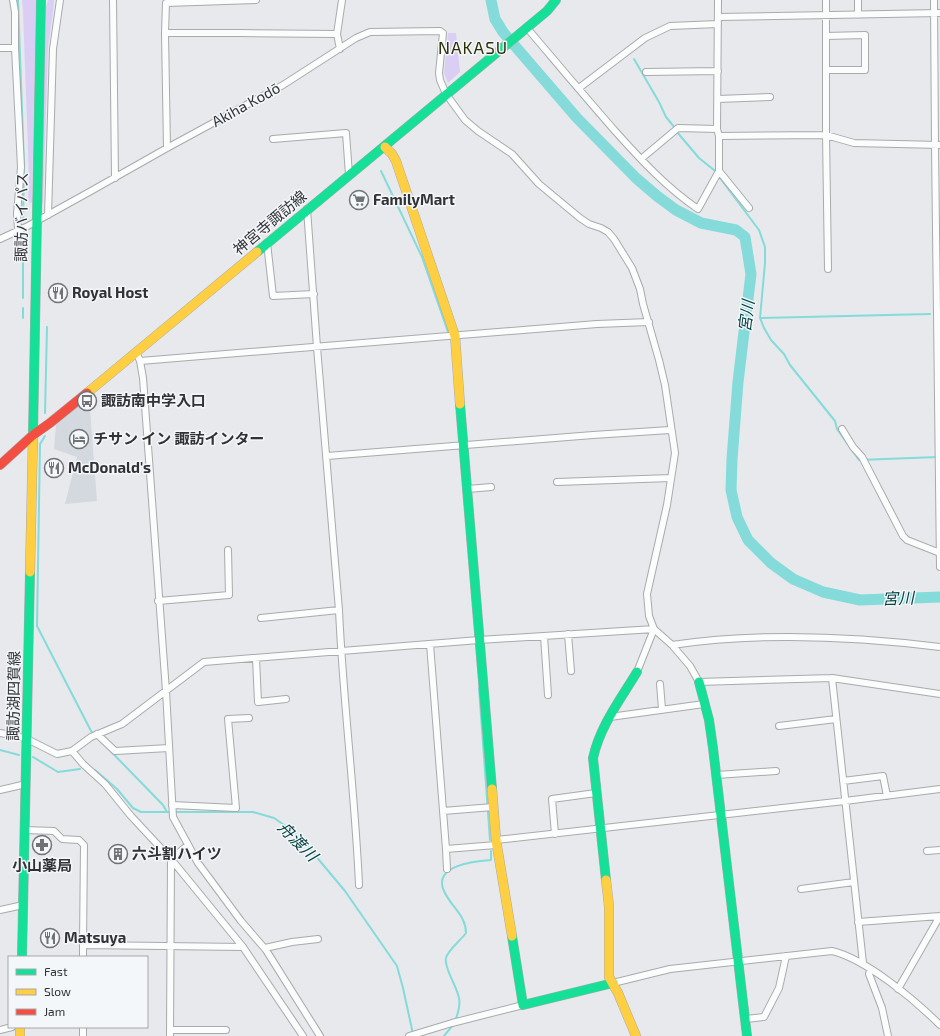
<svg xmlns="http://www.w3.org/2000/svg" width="940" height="1036" font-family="'Exo 2','Noto Sans JP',sans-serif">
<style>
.built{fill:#d4d9df}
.green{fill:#dbcef5}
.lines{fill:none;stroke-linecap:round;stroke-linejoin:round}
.stream{stroke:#84dbda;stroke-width:2}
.river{stroke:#84dbda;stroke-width:11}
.street-casing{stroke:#a9aaac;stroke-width:8}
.fast-casing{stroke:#a9aaac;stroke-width:10}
.slow-casing{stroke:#a9aaac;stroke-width:10}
.jam-casing{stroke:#a9aaac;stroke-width:10}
.street{stroke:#fbfcfc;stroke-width:6}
.fast{stroke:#16e098;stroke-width:9}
.slow{stroke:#ffcf43;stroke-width:9}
.jam{stroke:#f24e42;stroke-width:9}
.labels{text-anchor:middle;stroke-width:3;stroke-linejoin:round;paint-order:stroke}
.street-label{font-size:15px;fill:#313234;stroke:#f3f7fa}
.poi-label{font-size:15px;font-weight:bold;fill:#313234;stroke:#f3f7fa;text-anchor:start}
.water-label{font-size:16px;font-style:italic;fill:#064241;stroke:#f3f7fa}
.quarter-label{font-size:17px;letter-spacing:1px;fill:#2d2f05;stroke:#f3f7fa}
</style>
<rect width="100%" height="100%" fill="#e7e9ec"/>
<path class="built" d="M89,397L97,501L65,504L77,457L54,449L56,425Z"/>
<path class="green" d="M22,0H36L32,203L28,202L29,177L23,11Z
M48,0H54L53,12L48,47L43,203H41L46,7Z
M448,33H456L460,72L448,83L444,73Z"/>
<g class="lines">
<path class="stream" d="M18,0L24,165
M634,59L659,102L666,117L675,128
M677,132L699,158L714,170L759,230L765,247V263L760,318L764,328L771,340L784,354L790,365L835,421L837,429L859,460L938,457
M381,171L422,257L448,332
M23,221L24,169
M23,234V298
M23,318V308
M760,318L930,314
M45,413L47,327
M45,436L40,444L37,626L91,731L163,805L167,812
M479,688L490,840
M0,750L19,755
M33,757L58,772L80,769
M95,770L117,789L133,808L141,812H253L274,818L290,829L304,842L345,891L397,966L403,988L413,1034
M455,1021C465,997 456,992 448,970C447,967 445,961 446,958C447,951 461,940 466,933C466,915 451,907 444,891C432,865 476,861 491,860V851
M444,1036L453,1025"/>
<path class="river" d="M491,0L495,19L503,32L577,118L636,178L657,196L676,210L701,223L736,230L745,237L751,274L738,382L732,459L731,490L737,517L748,540L771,563L793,579L823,592L860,600L940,597"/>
<g class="street-casing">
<path id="street" d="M13,0L15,12V48L21,167L17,214L18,230
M113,0L115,178
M826,0V135L828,269
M934,0L935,145L940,567
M858,15V0
M718,17L940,13
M527,28C556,62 586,98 616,132C641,160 667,188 698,209L719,171V136L717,129L718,0
M165,33H239L337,34L340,49
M337,34L342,0
M0,48H15
M826,70H865V35L826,36
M646,72L718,71
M579,88L645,38L670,26L718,24
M718,99L770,97
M719,136L826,135L854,143L940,145
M273,139L346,133L349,175
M167,148L165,33L166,3L256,0
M641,159L678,128L717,129
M719,171L749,208
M307,209L317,347L339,610C343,702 355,793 359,885
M48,215L53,49L60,0
M0,239L26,227L91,191L167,148L283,85L356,38L370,32L440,31L443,33L439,73L440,80L446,94L465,120L478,131L512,154L539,184L580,218L589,224L601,228L608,232L614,239L632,268L640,289L643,304L659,360L665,385L675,453L667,505L647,594L649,616L654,629L672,645L690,666L699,682L832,678L940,694
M267,243L273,296L314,294
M136,352L140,361L143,378L166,691L173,817L198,863L241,921L266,950L320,1036
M140,361L597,324L649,322
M842,429L853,447L862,457L903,536L907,540L940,553
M327,456L593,435L670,430
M557,482L671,478
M468,489L491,487
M158,601L229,595L228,550
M261,618L339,610
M568,634L571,671
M544,636L548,695
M430,644L446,849L496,845
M672,645C760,632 852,636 940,647
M256,658L258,702L286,699
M637,672L654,629
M832,678L863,963
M660,684L662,709
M610,717L704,704
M779,726L836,719
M0,733L17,736L27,739L57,754L72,751L91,737L122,724L204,662L479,640L654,629
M97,734L115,751L169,748
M72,751L83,764L105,784L131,816L171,859L243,947L303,1036
M716,775L776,771
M843,781L883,776L887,796
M0,790L26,784
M172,805L236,808L228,719L249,718
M443,811L493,807
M24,830L54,831L62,839L79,840L84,845L83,945
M555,834L552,799L596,793
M496,840L845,801L940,789
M446,849L447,869
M927,851L940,850
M171,859L188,845
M801,889L854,882
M0,910L23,905
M858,922L940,916
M265,948L292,942L318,939
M83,957V945L243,947
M870,969L869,974L882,1008L888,1036
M613,983L670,969L832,951C866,959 915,1000 940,1025
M898,989L940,916
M746,1019L764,1017L779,988L786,956
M0,1030L12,1027
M170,1030H226
M83,1036V1027
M170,1036L171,859
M409,1036L452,1023L523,1005"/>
</g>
<g class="fast-casing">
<path id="fast" d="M257,252L547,11L556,0
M460,404L492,789
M33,435L41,0
M699,682L709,720L713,748L747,1036
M606,880L593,758C600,726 620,700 637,672
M512,936L523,1005L613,983
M22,957L30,572"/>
</g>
<g class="slow-casing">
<path id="slow" d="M385,147L392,154L396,161L455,336L460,404
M87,393L257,252
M30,572L33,435
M492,789L496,840L512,936
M606,880L609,906V977L618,993L636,1036
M20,1027V1036"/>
</g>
<g class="jam-casing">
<path id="jam" d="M0,465L33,435L50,423L87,393"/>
</g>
<use href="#street" class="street"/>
<use href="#fast" class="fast"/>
<use href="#slow" class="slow"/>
<use href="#jam" class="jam"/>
</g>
<defs>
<g id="supermarket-ring" transform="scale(1)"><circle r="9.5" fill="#f3f7fa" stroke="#717274" stroke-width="1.5"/><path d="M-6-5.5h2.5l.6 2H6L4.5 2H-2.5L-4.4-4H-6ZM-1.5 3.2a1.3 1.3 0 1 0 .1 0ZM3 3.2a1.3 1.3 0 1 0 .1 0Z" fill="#717274"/></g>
<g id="restaurant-ring" transform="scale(1)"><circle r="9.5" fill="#f3f7fa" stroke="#717274" stroke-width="1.5"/><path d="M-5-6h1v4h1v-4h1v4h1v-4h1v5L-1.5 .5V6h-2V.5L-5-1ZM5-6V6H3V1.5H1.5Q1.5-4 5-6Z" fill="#717274"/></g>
<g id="bus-ring" transform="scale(1)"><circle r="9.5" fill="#f3f7fa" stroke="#717274" stroke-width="1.5"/><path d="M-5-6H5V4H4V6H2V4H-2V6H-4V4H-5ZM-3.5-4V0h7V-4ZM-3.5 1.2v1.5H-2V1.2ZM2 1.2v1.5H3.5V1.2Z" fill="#717274"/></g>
<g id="hotel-ring" transform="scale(1)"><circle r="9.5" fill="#f3f7fa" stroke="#717274" stroke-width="1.5"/><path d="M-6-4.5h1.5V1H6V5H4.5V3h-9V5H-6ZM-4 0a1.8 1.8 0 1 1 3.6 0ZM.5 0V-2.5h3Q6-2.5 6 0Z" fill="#717274"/></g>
<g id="pharmacy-ring" transform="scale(1)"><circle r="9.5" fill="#f3f7fa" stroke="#717274" stroke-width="1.5"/><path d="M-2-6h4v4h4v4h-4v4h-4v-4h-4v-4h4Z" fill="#717274"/></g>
<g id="building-ring" transform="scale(1)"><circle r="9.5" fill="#f3f7fa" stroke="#717274" stroke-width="1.5"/><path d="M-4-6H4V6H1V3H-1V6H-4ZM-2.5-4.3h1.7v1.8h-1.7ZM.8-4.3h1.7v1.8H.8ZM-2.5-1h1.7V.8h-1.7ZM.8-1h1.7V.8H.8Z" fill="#717274"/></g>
</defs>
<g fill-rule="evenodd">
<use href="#supermarket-ring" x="359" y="200"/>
<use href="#restaurant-ring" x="58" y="293"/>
<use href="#bus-ring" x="87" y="401"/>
<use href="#hotel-ring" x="79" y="439"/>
<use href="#restaurant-ring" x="54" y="468"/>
<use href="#pharmacy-ring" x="42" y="845"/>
<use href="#building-ring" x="118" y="854"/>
<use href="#restaurant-ring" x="50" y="938"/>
</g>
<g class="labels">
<g class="street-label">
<text transform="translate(246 105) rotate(-29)" y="5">Akiha Kodō</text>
<text transform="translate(22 217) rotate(-89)" y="5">諏訪バイパス</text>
<text transform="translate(270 223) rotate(-40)" y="5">神宮寺諏訪線</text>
<text transform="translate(14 696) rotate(-89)" y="5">諏訪湖四賀線</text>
</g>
<g class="poi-label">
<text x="373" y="205">FamilyMart</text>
<text x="72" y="298">Royal Host</text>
<text x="101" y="406">諏訪南中学入口</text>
<text x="93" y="444">チサン イン 諏訪インター</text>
<text x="68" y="473">McDonald's</text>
<text x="132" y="859">六斗割ハイツ</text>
<text x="42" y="871" text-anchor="middle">小山薬局</text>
<text x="64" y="943">Matsuya</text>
</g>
<g class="water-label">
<text transform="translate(746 316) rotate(-83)" y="6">宮川</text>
<text transform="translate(898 598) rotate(-2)" y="6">宮川</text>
<text transform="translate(298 841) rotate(45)" y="6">舟渡川</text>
</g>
<g class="quarter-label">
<text x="473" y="54">NAKASU</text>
</g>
</g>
<rect x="8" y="956" width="140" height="72" fill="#f3f7fa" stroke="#a5a8ab"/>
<rect x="16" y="969" width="20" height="6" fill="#16e098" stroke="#a5a8ab"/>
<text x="44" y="976" font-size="12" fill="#313234">Fast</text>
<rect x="16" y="989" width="20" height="6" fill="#ffcf43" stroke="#a5a8ab"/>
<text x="44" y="996" font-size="12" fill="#313234">Slow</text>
<rect x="16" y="1009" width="20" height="6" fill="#f24e42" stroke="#a5a8ab"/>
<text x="44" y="1016" font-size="12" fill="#313234">Jam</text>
</svg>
